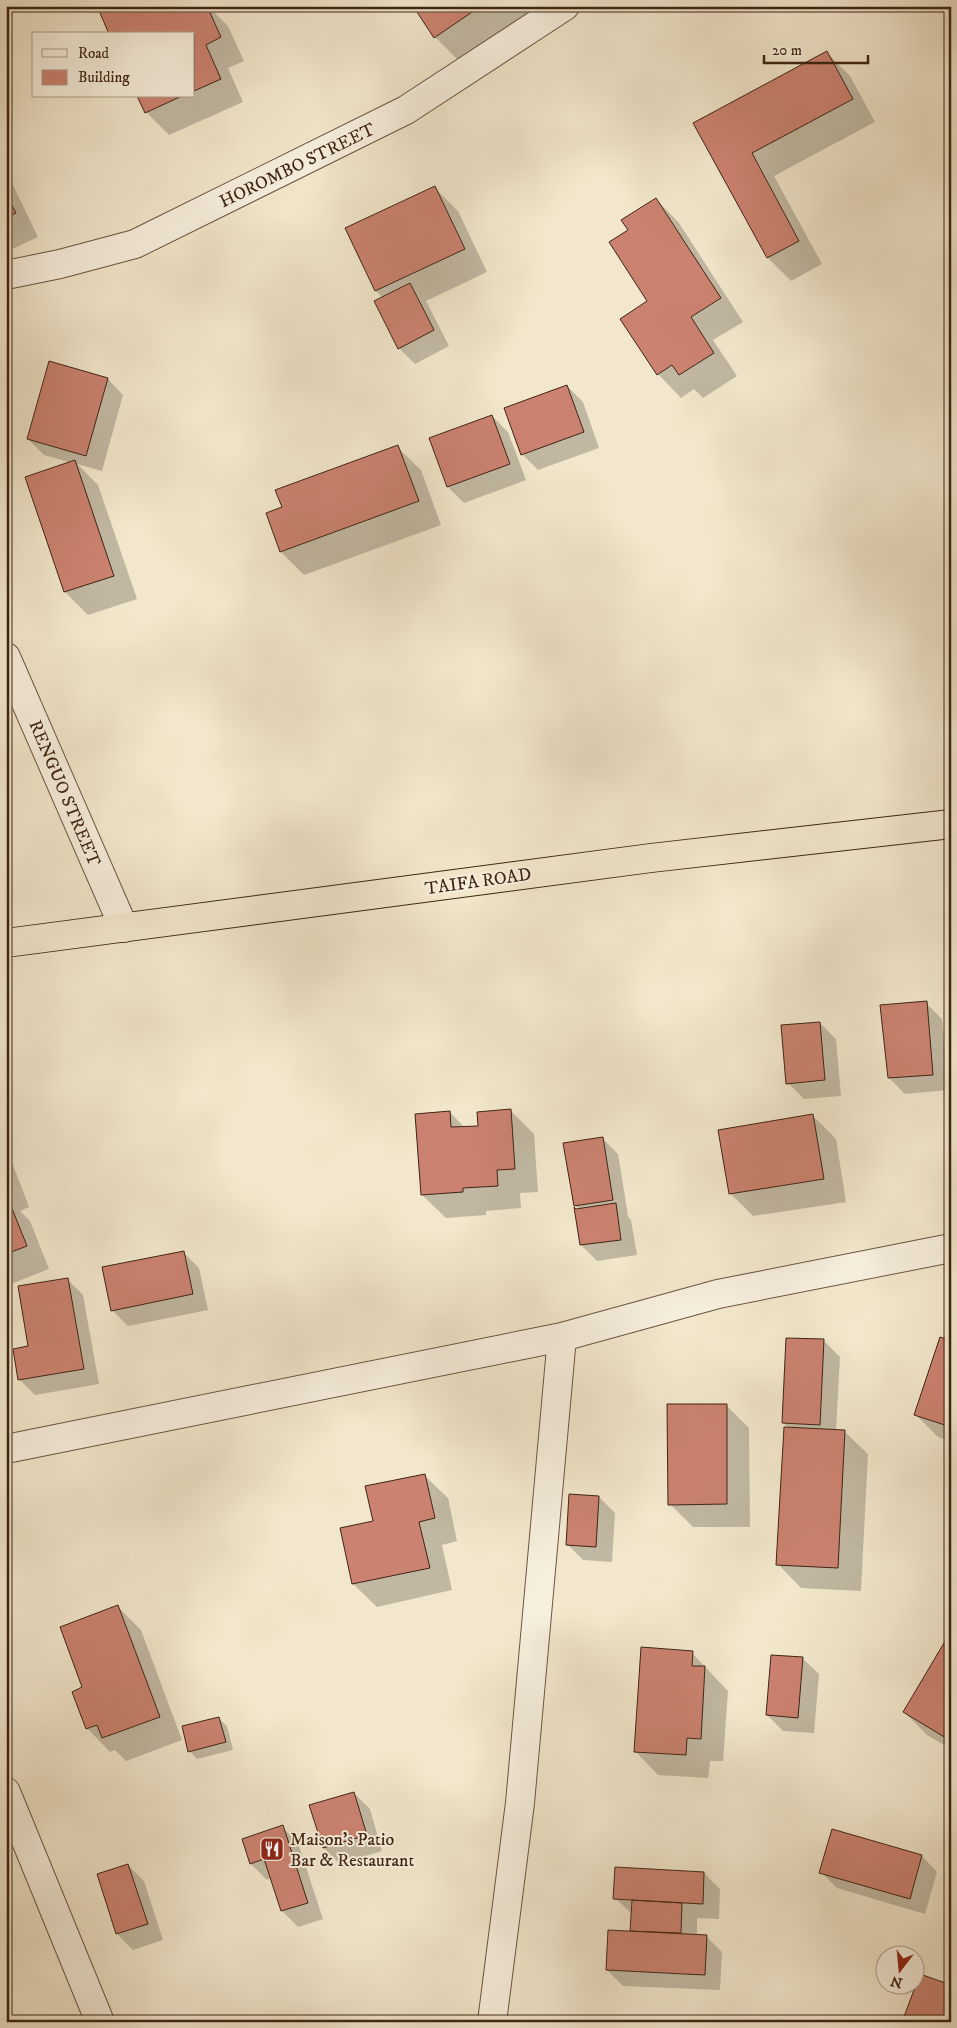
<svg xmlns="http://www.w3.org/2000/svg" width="957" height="2028" font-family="'IM FELL DW Pica',serif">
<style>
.shadow{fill:#0003}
.building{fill:#cb8270;stroke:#3e2413}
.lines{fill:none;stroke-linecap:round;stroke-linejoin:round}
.street-casing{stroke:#6b5541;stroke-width:30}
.highway-casing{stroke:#3e2413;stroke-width:30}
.street{stroke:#f7efde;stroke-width:28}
.highway{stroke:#f2e7cc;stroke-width:28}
.labels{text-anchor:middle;stroke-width:4;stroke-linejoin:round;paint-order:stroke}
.street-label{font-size:18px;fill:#3e2413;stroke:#f7efde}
.poi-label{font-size:18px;fill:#3e2413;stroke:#f7efde;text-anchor:start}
</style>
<rect width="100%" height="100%" fill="#f2e7cc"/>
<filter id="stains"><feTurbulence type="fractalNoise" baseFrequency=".004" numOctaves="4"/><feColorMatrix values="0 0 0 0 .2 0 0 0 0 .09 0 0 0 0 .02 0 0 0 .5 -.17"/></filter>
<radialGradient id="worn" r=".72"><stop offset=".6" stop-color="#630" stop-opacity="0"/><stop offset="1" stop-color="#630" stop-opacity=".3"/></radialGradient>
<path class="shadow" d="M98,6H208L228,26L244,61L228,68L243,102L169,135L146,112L139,96H194V34Z
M415,6H539L543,13L464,66L435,37Z
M827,53L850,76L875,122L774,176L822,264L791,281L768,258L695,123Z
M6,175L10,179L38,237L6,252Z
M435,188L458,211L487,272L426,301L449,346L415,364L399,348L383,298L376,291Z
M656,199L679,223L743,322L713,340L737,376L703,398L694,389L681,398L658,374L622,319L649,302L630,231Z
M108,379L123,395L102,471L77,464L98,485L137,599L88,615L65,592L26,477L72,463L44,455L28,439Z
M567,386L583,402L599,448L538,470L522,454Z
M492,416L508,432L526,480L464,503L448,487L430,439Z
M397,447L421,470L441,525L304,575L281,552L267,514L283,508Z
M926,1003L942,1019L948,1090L905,1094L889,1078Z
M820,1023L836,1039L841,1096L804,1099L788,1083Z
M511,1111L534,1134L538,1192L520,1193L521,1208L486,1211V1215L446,1218L422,1195L450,1112L465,1128L479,1127Z
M813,1116L836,1139L846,1202L753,1216L730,1193Z
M602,1138L618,1154L628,1215H627L631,1220L637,1255L597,1261L581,1245L579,1209L575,1205Z
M6,1158L13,1165L29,1207L20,1211L30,1221L49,1269L6,1286Z
M183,1252L199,1268L208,1310L128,1326L112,1310Z
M67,1279L83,1295L99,1384L35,1395L19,1379Z
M824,1341L840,1357L836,1431H844L868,1454L861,1591L801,1588L778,1564L789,1428L783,1423Z
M951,1343V1442L938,1437L915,1414Z
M726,1405L749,1428L750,1527H693L670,1504Z
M424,1475L448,1498L457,1541L442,1545L452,1590L377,1607L353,1584L374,1522Z
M599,1497L615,1513L612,1562L583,1560L567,1544Z
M118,1607L141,1630L182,1740L126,1761L115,1750L110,1752L87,1728L84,1688Z
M951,1642V1749L927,1735L904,1712Z
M692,1653L728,1691L723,1761H710L708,1778L658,1775L635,1751Z
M803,1659L819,1674L814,1733L783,1731L767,1715Z
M219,1719L227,1726L233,1750L197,1759L190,1751Z
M354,1793L370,1809L382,1851L340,1864L324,1848Z
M282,1827L298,1843L323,1919L298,1927L282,1911L271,1878L267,1880L251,1864Z
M922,1856L937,1872L925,1914L837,1888L821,1872Z
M128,1865L144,1881L163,1940L133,1950L117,1934L98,1875Z
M704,1873L720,1889L719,1919L697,1918V1935L706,1936L722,1952L720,1990L623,1986L607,1970L631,1932L632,1914L615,1898Z"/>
<path class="building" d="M97,6H188L189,8L194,6H207L221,37L206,45L221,79L194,91V34H109Z
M413,6H481L434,38Z
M827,51L853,99L752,153L799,241L767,258L693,123Z
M137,96H182L145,113Z
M435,186L465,249L375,291L345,228Z
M6,194L16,213L6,218Z
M656,198L721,298L691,317L714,353L679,375L672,365L657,375L620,319L647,301L609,242L628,230L621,220Z
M410,283L434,330L398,349L374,301Z
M49,361L108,378L86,456L27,439Z
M567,385L584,432L521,455L504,408Z
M492,415L510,464L447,487L429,438Z
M398,445L419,501L280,552L266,513L282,507L275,490Z
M75,460L114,576L64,592L25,477Z
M927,1001L933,1075L888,1078L880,1005Z
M820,1022L825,1080L786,1084L781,1025Z
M511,1109L515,1169L497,1170L498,1186L463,1188V1192L421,1195L415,1114L450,1111L451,1127L478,1126L477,1112Z
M813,1114L824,1179L729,1194L718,1130Z
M603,1137L613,1200L574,1206L563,1143Z
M7,1196L27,1246L6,1254V1197Z
M616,1203L621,1240L580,1245L574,1207L576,1209Z
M184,1251L193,1294L111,1311L102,1267Z
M68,1278L84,1369L18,1380L13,1349L28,1346L18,1286Z
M940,1337L951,1341V1427L914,1415Z
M786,1338L824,1339L820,1425L782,1423Z
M667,1404H727V1504L668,1505Z
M784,1427L845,1430L838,1568L776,1565Z
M425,1474L435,1518L419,1522L430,1568L352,1584L340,1528L373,1521L365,1486Z
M569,1494L599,1496L596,1547L566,1545Z
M118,1605L160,1717L102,1738L97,1725L86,1729L72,1692L82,1687L60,1627Z
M947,1638L951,1641V1741L903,1712Z
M641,1647L693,1651L692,1666H705L701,1739L687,1738L686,1755L634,1752Z
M771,1655L803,1657L798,1718L766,1715Z
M219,1717L226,1742L188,1752L182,1726Z
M354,1792L367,1835L323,1848L309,1805Z
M283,1825L308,1903L281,1911L264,1859L250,1864L242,1839Z
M832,1829L922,1855L910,1899L819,1873Z
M128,1864L148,1924L116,1934L97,1874Z
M615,1867L704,1872L703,1904L613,1899Z
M632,1900L682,1903L681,1933L630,1931Z
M608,1930L707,1935L705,1975L606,1970Z
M920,1974L951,1985V2022H902Z"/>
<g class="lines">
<g class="street-casing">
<path id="street" d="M6,275L60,264L135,244L406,110L565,6
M6,657L124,928
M6,1449L562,1337L718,1294L951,1248
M6,1792L100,2022
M492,2022L520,1803L562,1337"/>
</g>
<g class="highway-casing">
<path id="highway" d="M6,943L651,858L951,824"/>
</g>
<use href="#street" class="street"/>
<use href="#highway" class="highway"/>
</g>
<defs>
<g id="restaurant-square" transform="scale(1.25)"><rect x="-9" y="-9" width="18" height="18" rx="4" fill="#8f2418" stroke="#f7efde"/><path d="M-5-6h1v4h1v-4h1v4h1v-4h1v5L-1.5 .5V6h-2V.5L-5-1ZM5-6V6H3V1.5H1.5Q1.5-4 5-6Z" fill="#fff"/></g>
</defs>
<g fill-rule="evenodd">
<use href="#restaurant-square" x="272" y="1849"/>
</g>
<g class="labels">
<g class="street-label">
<text transform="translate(297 165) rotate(-26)" y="6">HOROMBO STREET</text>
<text transform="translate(65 793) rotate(67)" y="6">RENGUO STREET</text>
<text transform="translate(478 881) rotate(-8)" y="6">TAIFA ROAD</text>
</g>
<g class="poi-label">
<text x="290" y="1845">Maison's Patio<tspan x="290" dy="21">Bar &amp; Restaurant</tspan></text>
</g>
</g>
<rect width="957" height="2028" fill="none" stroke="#f2e7cc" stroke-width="25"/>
<rect x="8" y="8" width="942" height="2013" fill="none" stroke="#3e2413" stroke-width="2.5"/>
<rect x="12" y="12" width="932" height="2003" fill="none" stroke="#3e2413"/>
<rect x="32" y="32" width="162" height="65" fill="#f7efde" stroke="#ad9e8d"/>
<rect x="42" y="49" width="25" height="8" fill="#f7efde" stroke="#ad9e8d"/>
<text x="78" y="58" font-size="15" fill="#3e2413">Road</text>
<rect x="42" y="70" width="25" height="15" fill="#cb8270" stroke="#ad9e8d"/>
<text x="78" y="82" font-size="15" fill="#3e2413">Building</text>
<g transform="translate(900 1970) rotate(196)"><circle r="24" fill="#f7efde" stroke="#ad9e8d"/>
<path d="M0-4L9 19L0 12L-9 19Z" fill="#8f2418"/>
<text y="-8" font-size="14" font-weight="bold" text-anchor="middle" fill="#3e2413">N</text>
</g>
<path d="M764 55v8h104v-8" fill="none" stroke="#3e2413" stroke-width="2.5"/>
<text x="772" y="55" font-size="15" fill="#3e2413" stroke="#f7efde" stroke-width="4" paint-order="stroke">20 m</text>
<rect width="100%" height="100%" filter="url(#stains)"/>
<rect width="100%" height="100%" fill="url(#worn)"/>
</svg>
